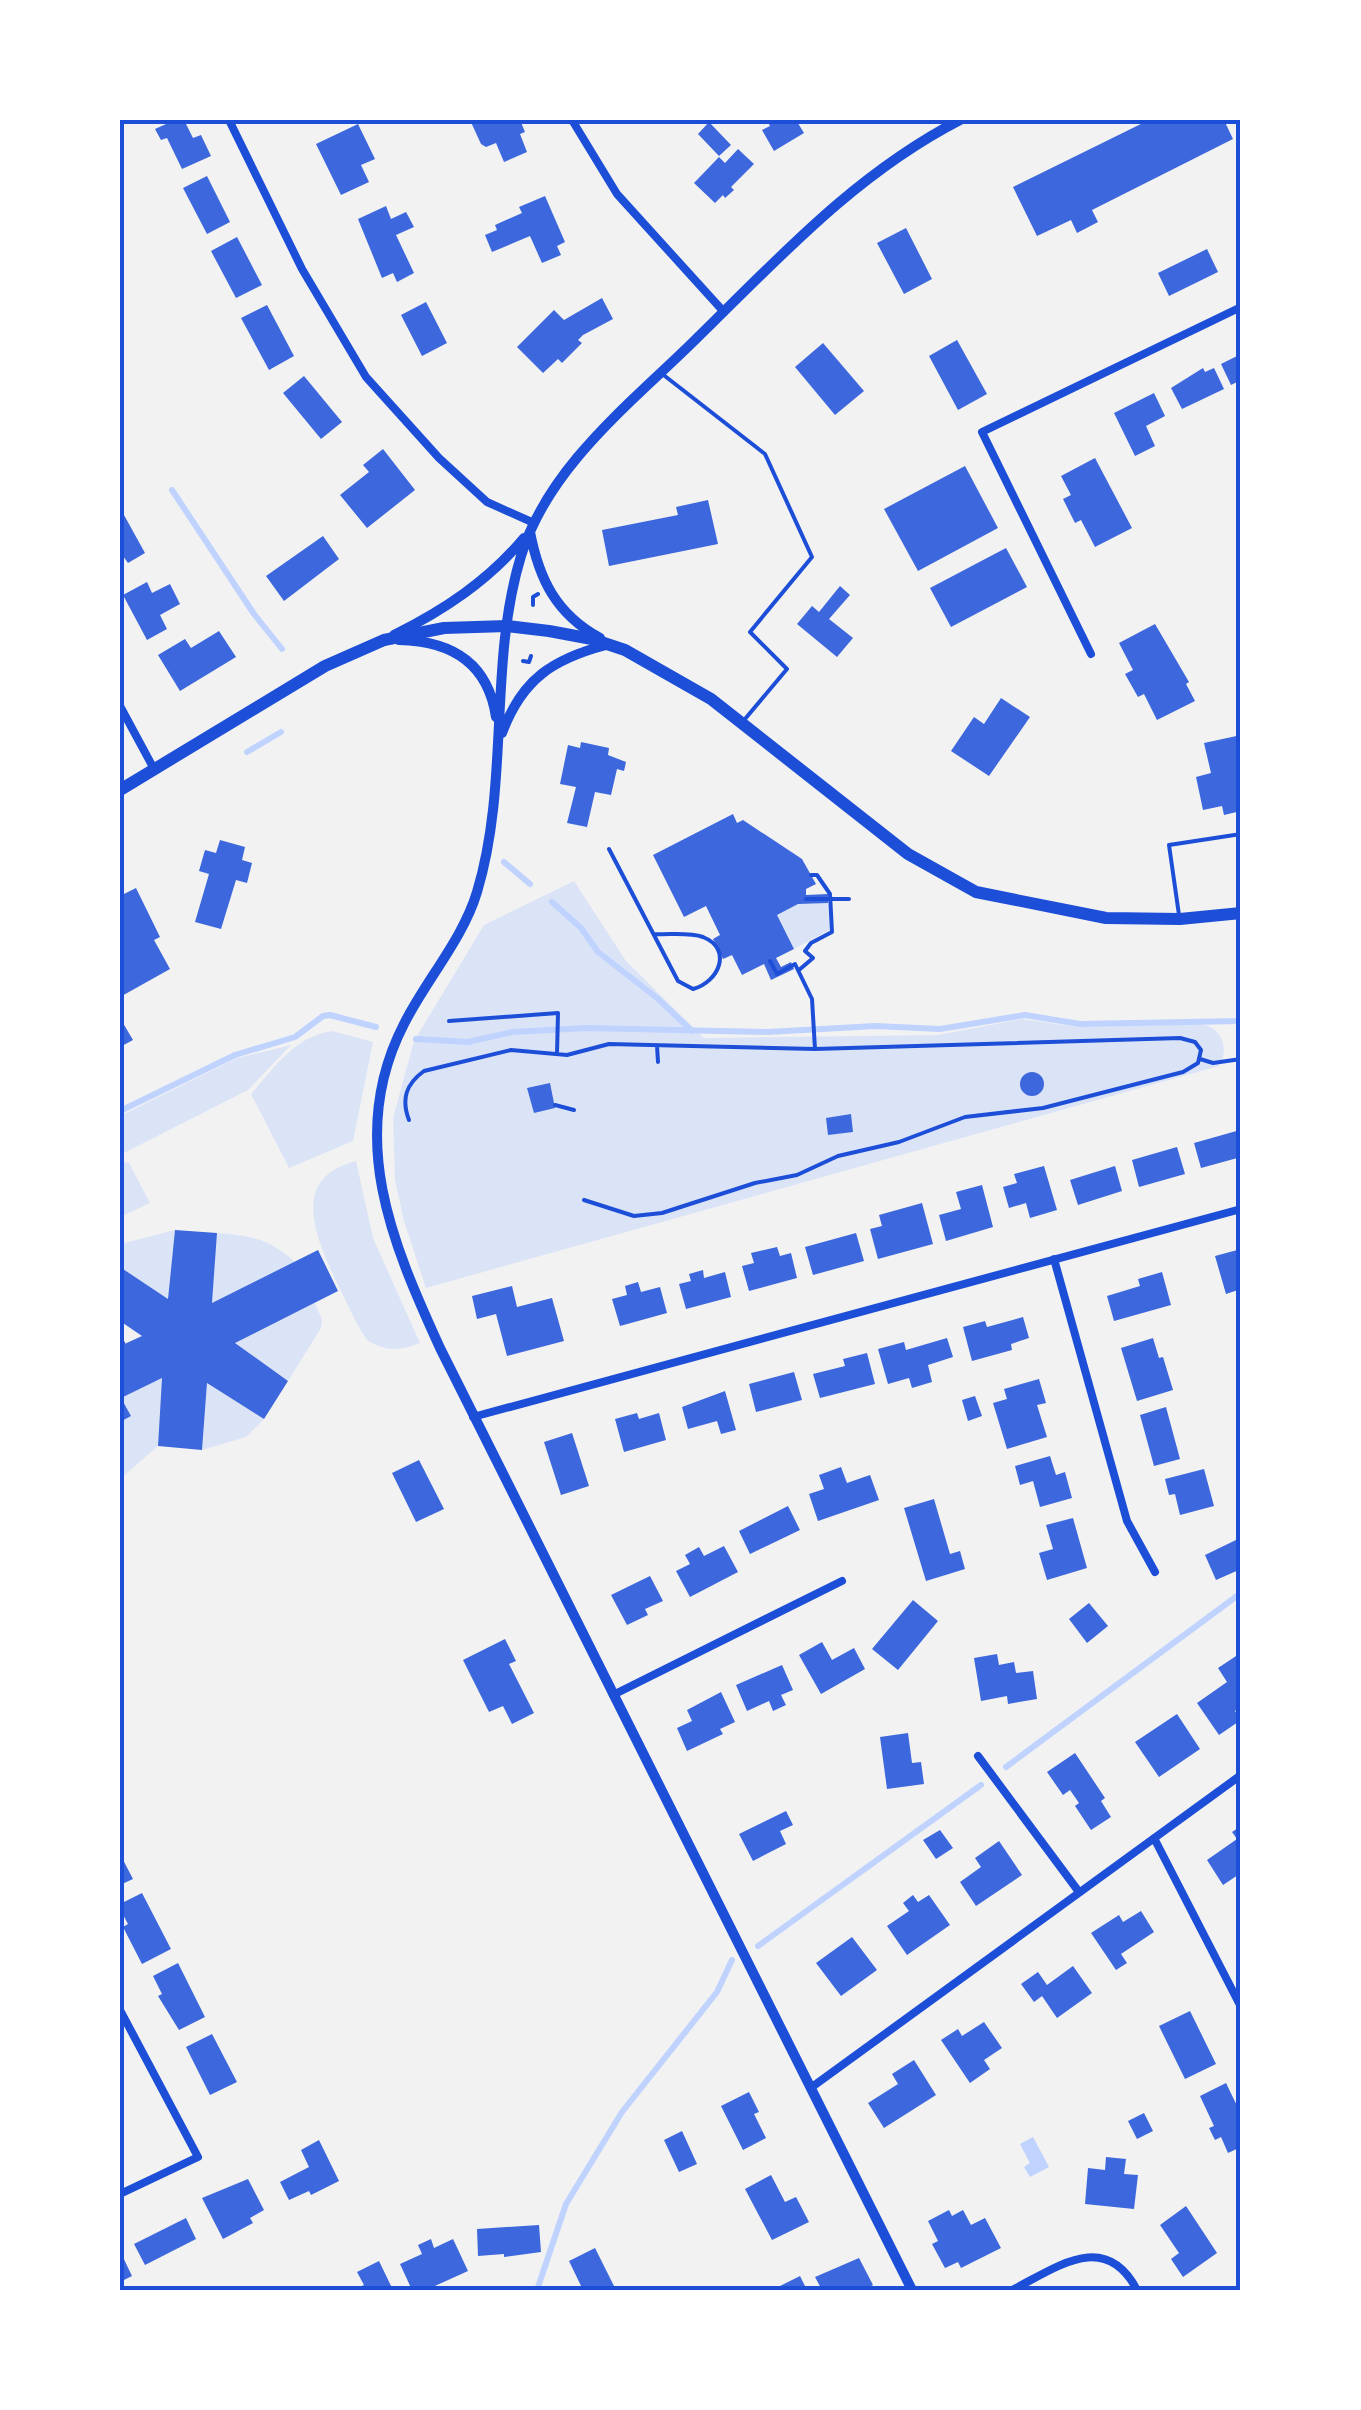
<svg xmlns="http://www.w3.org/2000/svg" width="1361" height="2410" font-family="'Nunito Sans',sans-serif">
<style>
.green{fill:#dbe4f7}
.water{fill:#bfd3fe}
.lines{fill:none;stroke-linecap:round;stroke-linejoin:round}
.stream{stroke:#bfd3fe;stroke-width:6}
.building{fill:#3d67dc}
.path{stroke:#1d4ed8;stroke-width:4}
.service{stroke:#1d4ed8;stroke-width:4}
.minor{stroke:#1d4ed8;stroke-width:8}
.tertiary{stroke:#1d4ed8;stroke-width:10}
.primary{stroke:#1d4ed8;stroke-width:12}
.neatline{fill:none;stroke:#1d4ed8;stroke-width:4}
</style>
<rect width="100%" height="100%" fill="#f2f2f2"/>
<path class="green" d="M574,881L626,961L704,1038L938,1035L1022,1019L1079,1027L1202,1024C1222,1028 1230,1049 1219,1066L426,1288L404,1221L395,1180L393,1118L414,1041L484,925Z
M828,903L830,930L794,949L777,915L798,904Z
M332,1031L373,1042L353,1141L289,1168L251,1094C275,1067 294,1037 332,1031Z
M291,1045L248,1090L120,1155V1116L237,1058Z
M356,1161L373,1238L420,1343C399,1351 386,1352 367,1340C354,1321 345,1298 334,1277C314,1232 291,1178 356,1161Z
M124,1162L129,1163L150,1203L120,1217V1163Z
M175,1230L168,1299L120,1267V1244Z
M217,1233C251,1236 269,1238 295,1262L212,1303Z
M315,1303L322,1320L321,1328L288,1381L235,1343Z
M162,1378L158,1446L120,1479V1422L130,1416L121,1398Z
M207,1383L264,1419L246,1437L202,1450Z"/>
<path class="water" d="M1033,2137L1049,2167L1030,2177L1024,2167L1030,2163L1020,2144Z"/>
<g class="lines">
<path class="stream" d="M172,490L254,614L282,649
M247,752L281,732
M504,862L530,884
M552,902L581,928L598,952L657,998L692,1031
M416,1039L468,1042L512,1032L587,1028L768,1032L875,1026L940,1029L1025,1015L1080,1024L1241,1021
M120,1111L235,1055L295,1037L323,1016L330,1015L376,1027
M1006,1767L1241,1593
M758,1946L981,1785
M537,2290L566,2204L622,2112L717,1992L732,1960"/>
</g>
<path class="building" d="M175,120H184L193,138L201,135L211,156L182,169L167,138L161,140L155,129Z
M470,120H520L525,132L520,134L527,152L504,162L496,143L486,147L481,144Z
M767,120H796L804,133L774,151L762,130L770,126Z
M1149,120H1224L1233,139L1092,210L1098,222L1077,233L1071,220L1037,236L1013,187Z
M709,122L731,145L719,156L698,134Z
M358,124L375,159L361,165L369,182L341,195L316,144Z
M738,149L754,164L731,187L734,190L725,198L723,195L715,203L694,183L719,157L725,163Z
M207,176L230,222L207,234L183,188Z
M545,196L565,242L557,246L561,255L542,263L530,236L492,252L485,235L497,230L495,225L522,213L519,207Z
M386,206L391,219L406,212L414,227L396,235L414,273L397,282L393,273L382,278L358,219Z
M906,228L932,279L904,294L877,243Z
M237,237L262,285L236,298L211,251Z
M1207,249L1218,272L1169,296L1158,273Z
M602,298L613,319L583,335L578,340L582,343L562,363L558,359L543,373L517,347L554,310L564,320Z
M426,302L447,343L422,356L401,315Z
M267,305L294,356L269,370L241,318Z
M957,340L987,394L958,410L929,356Z
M823,343L864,391L835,415L795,367Z
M1241,354V380L1231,385L1221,364Z
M1203,368L1205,372L1214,368L1224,389L1182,409L1171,388Z
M304,376L342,422L321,439L283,393Z
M1154,393L1165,416L1146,426L1155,446L1135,456L1114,413Z
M383,449L415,490L367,528L340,495L369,472L363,465Z
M1095,458L1132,528L1095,547L1081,520L1075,523L1063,499L1071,495L1061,476Z
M965,466L998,528L918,571L884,509Z
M708,500L718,544L609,566L602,530L678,515L676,507Z
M124,515L145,553L128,563L120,552V517Z
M323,536L339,559L284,601L266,576Z
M1006,548L1027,587L951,627L930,588Z
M147,582L152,593L170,584L180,604L160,615L167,629L147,640L123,595Z
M840,586L850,595L829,619L853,638L837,657L797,624L812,606L819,612Z
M1155,624L1189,682L1186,684L1195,701L1157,720L1144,694L1138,697L1125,674L1133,670L1119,643Z
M219,631L236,657L180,691L158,655L185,639L191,648Z
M1001,698L1030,717L989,776L951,751L974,717L984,724Z
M1241,735V811L1224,815L1222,806L1203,810L1196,777L1211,773L1204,743Z
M581,742L609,748L608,755L626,762L624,771L617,769L611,795L595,792L587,827L567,823L576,787L560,784L568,745L580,748Z
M733,814L737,823L743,820L802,859L816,884L806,889V895L828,894V903L798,904L777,915L794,949L776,958L781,967L791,962L794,969L771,980L764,964L742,975L732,955L723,959L713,939L720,935L706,906L684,917L653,855Z
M220,840L245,847L242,860L252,863L247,883L236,880L221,929L195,922L209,874L199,871L205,850L216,853Z
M136,888L160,937L154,940L170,969L120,997V896Z
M120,1018L133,1040L120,1047Z
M1020 1084a12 12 0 1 1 24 0a12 12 0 1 1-24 0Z
M550,1083L555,1108L534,1113L527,1088Z
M851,1114L853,1132L828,1135L826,1118Z
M1240,1130L1241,1157L1201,1168L1194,1143Z
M1177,1147L1185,1174L1139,1187L1132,1160Z
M1044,1166L1057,1210L1030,1218L1026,1203L1009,1208L1003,1187L1017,1183L1014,1174Z
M1115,1166L1122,1191L1078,1205L1070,1180Z
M982,1185L993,1227L946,1241L939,1215L961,1209L956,1192Z
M922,1203L933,1244L878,1259L870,1229L882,1226L879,1215Z
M175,1230L217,1233L212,1303L318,1250L338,1291L235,1343L288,1381L264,1419L207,1383L202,1450L158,1446L162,1378L121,1398L131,1416L120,1422V1346L142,1336L120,1321V1267L168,1299Z
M856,1233L864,1261L813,1275L805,1247Z
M777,1247L780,1256L791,1253L797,1278L749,1291L742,1266L754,1263L751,1253Z
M1241,1249V1289L1226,1294L1215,1256Z
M703,1270L704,1278L725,1272L731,1297L686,1309L679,1284L691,1281L689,1274Z
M1162,1272L1171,1305L1114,1321L1107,1296L1140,1286L1138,1279Z
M638,1282L641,1292L660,1287L667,1313L620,1326L612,1299L627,1295L625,1286Z
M512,1286L517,1307L552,1298L564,1341L507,1356L496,1314L477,1319L472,1296Z
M1023,1317L1029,1338L1011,1344L1012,1350L972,1361L963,1327L985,1321L987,1327Z
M947,1338L953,1357L928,1365L932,1382L912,1388L909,1378L888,1384L878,1349L904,1342L906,1350Z
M1153,1338L1159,1358L1163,1357L1173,1390L1137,1401L1121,1348Z
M867,1353L875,1384L820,1398L813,1374L845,1366L843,1359Z
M794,1372L802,1400L756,1412L749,1384Z
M1039,1379L1046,1403L1037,1405L1047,1437L1007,1449L993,1403L1007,1399L1004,1389Z
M725,1391L736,1430L721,1434L717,1421L688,1429L682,1407Z
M975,1396L982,1416L968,1421L962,1400Z
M1166,1407L1180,1459L1154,1466L1140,1415Z
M637,1413L639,1419L659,1413L666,1440L624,1452L615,1419Z
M572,1433L589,1486L561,1495L544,1442Z
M1050,1456L1056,1475L1065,1472L1072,1498L1040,1507L1033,1481L1020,1485L1015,1466Z
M419,1460L444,1509L416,1522L392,1473Z
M841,1467L847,1483L870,1475L879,1500L818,1521L809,1494L824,1489L819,1475Z
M1204,1469L1214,1506L1180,1515L1175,1494L1169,1495L1165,1479Z
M934,1499L950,1554L960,1551L965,1569L926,1581L904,1508Z
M788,1506L800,1530L750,1554L739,1531Z
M1073,1518L1087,1568L1047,1580L1039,1553L1053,1549L1046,1525Z
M1236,1540L1241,1551V1569L1216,1580L1205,1555Z
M724,1546L738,1572L690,1597L676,1571L690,1564L685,1555L699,1547L704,1556Z
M650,1576L663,1601L645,1609L648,1615L627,1625L611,1595Z
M913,1600L938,1621L898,1670L872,1649Z
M1089,1603L1108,1626L1087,1643L1069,1619Z
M505,1639L516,1661L509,1664L534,1713L512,1724L503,1706L489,1712L463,1660Z
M822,1642L832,1660L854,1648L865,1669L821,1694L799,1655Z
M997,1654L999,1665L1014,1662L1016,1673L1033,1671L1037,1699L1008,1704L1007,1696L981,1701L974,1658Z
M1239,1654L1241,1707L1235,1711L1241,1720L1219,1735L1197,1703L1227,1682L1218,1668Z
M782,1665L793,1690L781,1695L786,1705L773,1711L769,1701L747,1711L736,1685Z
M721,1692L735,1722L720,1729L723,1734L687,1751L677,1728L692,1721L687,1710Z
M1177,1714L1200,1749L1159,1777L1135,1742Z
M908,1733L912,1763L921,1762L924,1784L887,1789L880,1737Z
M1075,1753L1105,1798L1101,1801L1111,1817L1091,1830L1075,1806L1079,1803L1070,1790L1063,1795L1047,1772Z
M786,1811L793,1825L780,1831L786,1844L753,1861L739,1834Z
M1241,1826V1873L1223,1885L1207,1860L1237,1839L1232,1832Z
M940,1830L953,1848L936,1859L923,1840Z
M999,1841L1022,1875L976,1906L960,1882L981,1867L975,1858Z
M120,1854L133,1879L120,1885Z
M142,1893L171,1949L142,1964L123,1927L128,1924L120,1909V1904Z
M913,1895L918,1902L929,1895L950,1925L907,1955L887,1926L909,1911L903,1903Z
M1141,1911L1154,1932L1121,1954L1127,1963L1116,1970L1091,1933L1119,1915L1123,1922Z
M852,1937L877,1970L841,1996L816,1963Z
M178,1963L205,2017L179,2030L158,1996L162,1994L153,1976Z
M1073,1966L1092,1993L1057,2018L1042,1996L1034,2002L1021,1984L1038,1972L1047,1985Z
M1190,2011L1216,2064L1185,2079L1159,2026Z
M984,2022L1002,2048L984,2060L990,2069L970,2083L941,2040L958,2029L962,2036Z
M212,2034L237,2082L210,2095L186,2047Z
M914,2060L936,2095L884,2128L868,2103L898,2084L892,2074Z
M1226,2083L1241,2114V2147L1228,2153L1221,2137L1215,2140L1209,2128L1214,2126L1200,2096Z
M749,2092L759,2112L754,2114L766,2138L743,2150L721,2106Z
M1144,2113L1153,2131L1137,2139L1128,2121Z
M682,2131L697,2164L679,2172L664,2140Z
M319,2140L339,2181L311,2195L309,2191L289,2200L280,2182L309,2167L301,2150Z
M1106,2157L1126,2159L1124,2174L1138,2175L1134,2209L1085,2204L1088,2168L1105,2170Z
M771,2175L785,2202L796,2197L809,2222L772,2240L745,2189Z
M248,2179L264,2210L250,2218L253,2223L223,2239L202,2198Z
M1186,2206L1217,2253L1183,2277L1171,2259L1179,2253L1160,2225Z
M949,2210L952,2216L963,2210L971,2225L985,2218L1001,2248L961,2268L958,2262L945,2268L932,2244L938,2241L928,2221Z
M186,2218L196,2239L145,2265L134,2244Z
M539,2225L541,2252L504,2257V2254L478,2256L477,2229Z
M431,2239L434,2248L453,2239L468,2271L426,2290H412L400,2264L422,2254L418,2245Z
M595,2248L616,2290H583L569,2261Z
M120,2251L132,2276L120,2282Z
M859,2258L873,2285L864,2290H822L815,2277Z
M379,2261L393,2290H353L364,2285L357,2272Z
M800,2276L807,2290H772Z"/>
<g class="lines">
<path class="path" d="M533,605V597L538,594
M523,661L529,662L531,656
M806,899H849
M770,961L777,974L795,964L812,999L815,1049
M799,970L813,958L805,951L811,943L832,932L830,894L817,875H811
M449,1021L558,1013L557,1054
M657,1046L658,1062
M1200,1059L1213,1063L1241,1059
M555,1105L574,1110
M409,1120C401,1099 406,1084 424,1071L511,1050L567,1055L609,1044L815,1049L1180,1038L1195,1042L1201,1050L1198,1063L1183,1072L1043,1108L965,1117L899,1142L838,1156L797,1175L755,1183L662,1213L634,1216L584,1200
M120,1342L123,1343"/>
<path class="service" d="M661,373L765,454L812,557L750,632L787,669L745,719
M609,849L678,981L693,989C719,982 733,949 703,937C689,932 669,935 654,934
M1179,915L1169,845L1241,834"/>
<path class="minor" d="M229,120L302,269L366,377L439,458L487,502L534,523
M572,120L617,194L724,312
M1091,654L982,432L1241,307
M120,706L154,769
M1054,1259L1127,1521L1155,1572
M473,1417L1241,1209
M613,1695L842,1581
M978,1756L1079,1892
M1154,1838L1241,2007
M120,2010L198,2157L120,2194
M812,2087L1241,1775
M1012,2290C1056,2268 1105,2229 1137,2290"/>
<path class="tertiary" d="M530,532C539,579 556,614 600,638
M394,635C444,610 488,581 524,538
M399,640C452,641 488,663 496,717
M502,733C522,679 553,659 606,645
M912,2290L440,1348C392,1243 346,1136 404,1024C426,980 463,939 477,892C510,783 488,664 521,556C548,467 631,403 694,341C778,259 855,174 960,120"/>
<path class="primary" d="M120,790L325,666L384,640L444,628L507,626L549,631L592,639L625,650L711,699L908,854L976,892L1106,918L1180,919L1241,913"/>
</g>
<rect width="1361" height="2410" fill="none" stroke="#ffffff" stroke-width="245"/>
<rect x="122" y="122" width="1116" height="2166" class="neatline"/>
</svg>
